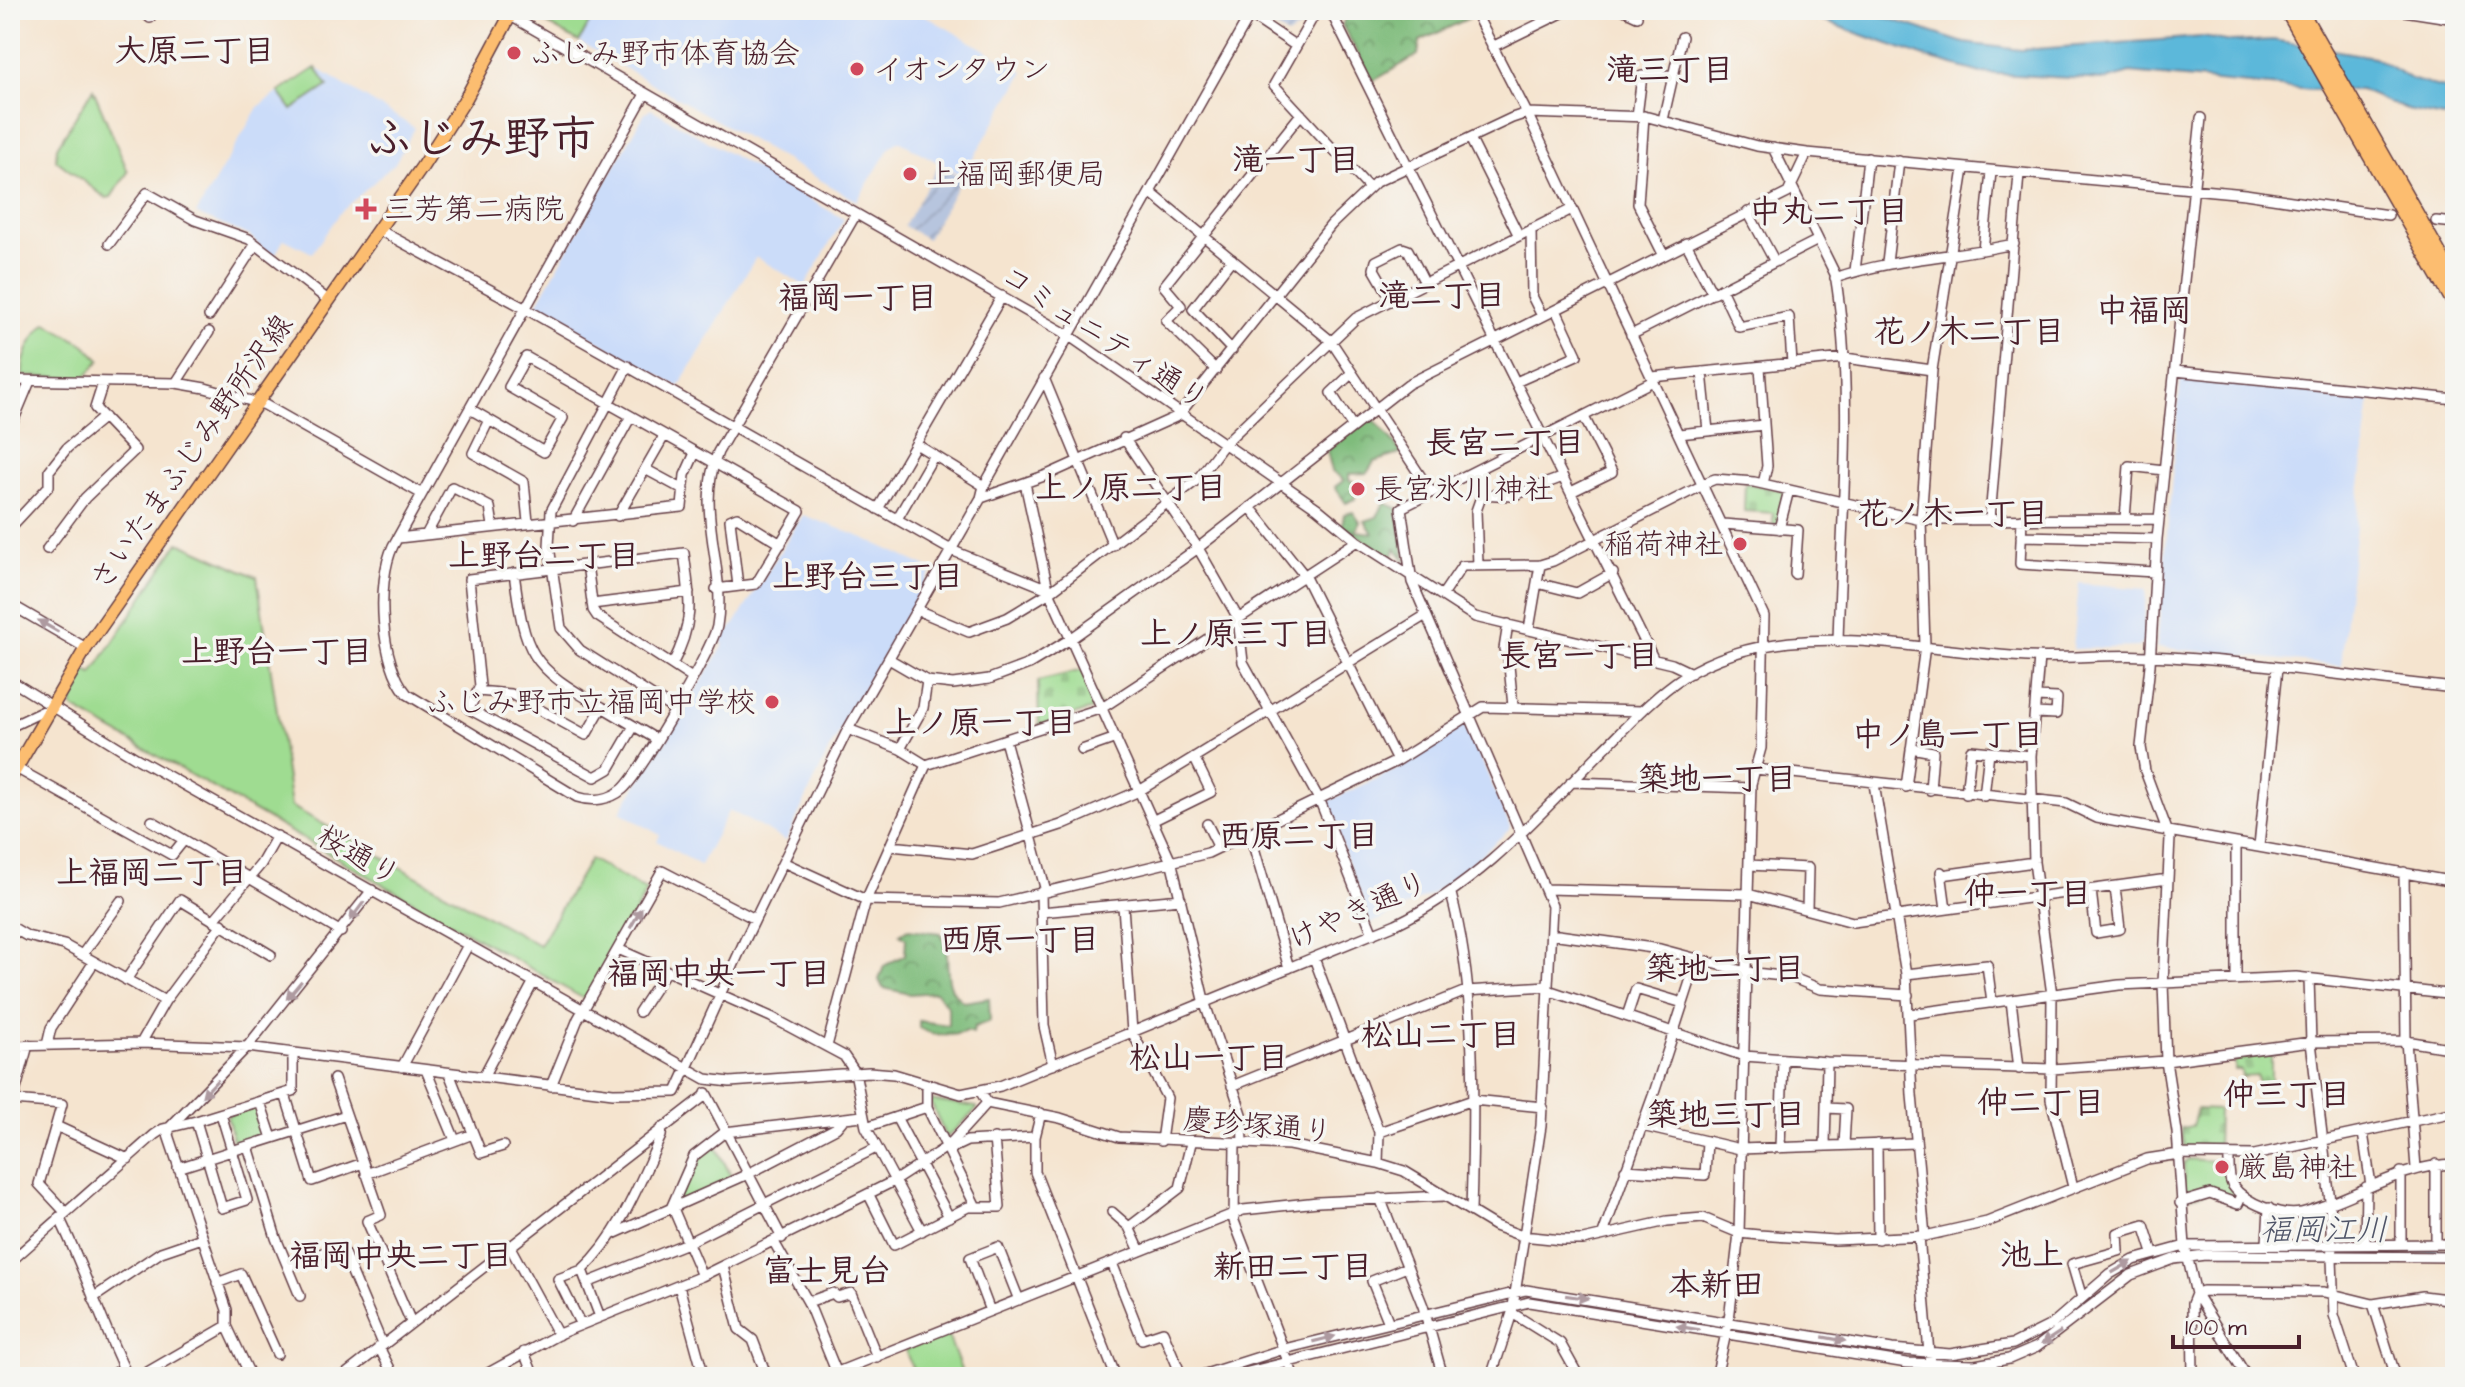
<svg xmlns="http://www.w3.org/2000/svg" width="2465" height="1387" font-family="'Architects Daughter','Klee One',sans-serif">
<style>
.built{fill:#cbdcf9}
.industrial{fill:url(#industrial-furrows)}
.green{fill:#9fdc91;stroke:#747e5e;stroke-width:2}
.forest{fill:url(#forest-crowns);stroke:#646e53;stroke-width:2}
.cemetery{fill:url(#cemetery-stones);stroke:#747e5e;stroke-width:2}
.water{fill:#5cb8da;stroke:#536c82;stroke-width:2}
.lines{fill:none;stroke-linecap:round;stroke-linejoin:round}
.stream{stroke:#5cb8da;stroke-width:3}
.minor-casing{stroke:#643d44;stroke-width:12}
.major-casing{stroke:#643d44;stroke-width:15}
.highway-casing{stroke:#643d44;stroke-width:17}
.minor{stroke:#fff;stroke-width:9}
.major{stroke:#fcbd6f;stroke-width:12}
.highway{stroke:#fcbd6f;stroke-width:14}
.oneway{fill:#ae9aa0}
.poi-dot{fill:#d1495b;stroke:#f6f6f2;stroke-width:3}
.labels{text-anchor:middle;stroke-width:7;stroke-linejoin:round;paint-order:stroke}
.poi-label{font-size:30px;fill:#4a1f2b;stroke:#f6f6f2;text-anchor:start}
.street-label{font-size:30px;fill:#4a1f2b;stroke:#f6f6f2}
.neighbourhood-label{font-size:32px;font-weight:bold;fill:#4a1f2b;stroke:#f6f6f2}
.water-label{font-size:32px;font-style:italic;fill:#505568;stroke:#f6f6f2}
.town-label{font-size:46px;font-weight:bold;fill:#4a1f2b;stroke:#f6f6f2}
</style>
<defs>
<pattern id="industrial-furrows" width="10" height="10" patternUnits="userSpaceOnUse" patternTransform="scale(2)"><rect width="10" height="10" fill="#b7c5de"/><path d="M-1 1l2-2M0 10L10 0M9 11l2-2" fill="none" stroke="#9fa9bf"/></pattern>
<pattern id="forest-crowns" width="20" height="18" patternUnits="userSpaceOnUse" patternTransform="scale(2)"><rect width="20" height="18" fill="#7fbc7b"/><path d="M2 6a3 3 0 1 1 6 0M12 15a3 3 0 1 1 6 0" fill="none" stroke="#6a9865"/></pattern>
<pattern id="cemetery-stones" width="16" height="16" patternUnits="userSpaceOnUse" patternTransform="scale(2)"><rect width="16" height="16" fill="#9fdc91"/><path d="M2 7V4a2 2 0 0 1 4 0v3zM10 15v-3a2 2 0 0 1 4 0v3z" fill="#8abc7d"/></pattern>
</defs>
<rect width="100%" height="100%" fill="#f6f6f2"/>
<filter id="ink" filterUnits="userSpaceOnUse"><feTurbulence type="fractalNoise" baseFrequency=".0125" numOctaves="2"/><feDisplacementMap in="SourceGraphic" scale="16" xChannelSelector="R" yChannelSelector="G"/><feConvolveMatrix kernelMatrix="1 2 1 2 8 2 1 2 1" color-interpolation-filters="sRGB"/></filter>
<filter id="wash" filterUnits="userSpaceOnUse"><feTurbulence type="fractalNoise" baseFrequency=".006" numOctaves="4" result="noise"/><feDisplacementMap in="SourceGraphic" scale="32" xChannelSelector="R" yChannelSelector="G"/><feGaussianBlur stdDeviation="1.8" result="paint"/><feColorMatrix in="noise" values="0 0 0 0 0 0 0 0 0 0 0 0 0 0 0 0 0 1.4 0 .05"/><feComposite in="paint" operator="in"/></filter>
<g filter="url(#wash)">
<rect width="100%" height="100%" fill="#f5e4cf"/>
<path class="built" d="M532,10H915L1024,72L963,176L899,141L890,147L857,201L534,16Z
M315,67L415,128L395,163L340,213L312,253L284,239L273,259L250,236L196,214L258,107Z
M651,109L844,219L805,286L756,257L679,387L538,307L537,304L645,113Z
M2181,377L2370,395L2341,666L2157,647Z
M803,515L864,538L933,570L827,754L786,841L729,810L700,865L657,841L660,835L620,812L723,647V633H728L736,622Z
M2079,583L2146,589L2143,643L2138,647L2073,649Z
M1461,724H1466L1510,826L1509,830L1455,878L1430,895L1371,924L1326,802L1400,768Z"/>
<path class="industrial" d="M1253,10H1313L1304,26L1287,36Z
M939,165L962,178L927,239L904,226Z"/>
<path class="green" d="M532,10H594L596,11L579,42L534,16Z
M316,68L328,86L292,110L279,92Z
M93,89L128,172L111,197L106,198L56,160L57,147Z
M46,323L85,345L100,360L84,379L23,376C21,358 33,335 46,323Z
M179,542L257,577L291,806L539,945L590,859L647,891L586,1000L73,708L71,697L86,671L92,674Z
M930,1100L977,1107V1109L946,1138Z
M258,1106L267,1136L234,1144L227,1115Z
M714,1143L733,1179L680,1204L676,1196L695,1158Z
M2188,1159L2227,1162L2240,1195L2235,1200L2211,1192L2183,1198L2184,1163Z
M947,1333L963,1375L916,1377L905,1350Z"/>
<path class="forest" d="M1350,10H1469V18L1420,41L1418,55L1373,81L1342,25Z
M1372,417L1402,453L1374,462L1367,473L1349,474V480L1354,482L1355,499L1346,503L1335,487L1344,480L1332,471L1327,451Z
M1384,503L1397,508L1405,560L1395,548L1393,556L1388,555L1342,526L1344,514L1353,512L1360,522L1356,531L1373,533L1365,521L1377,517Z
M908,929L941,933C955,957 937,984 964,1002L989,998L990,1021L974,1027L973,1033L966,1031C953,1037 932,1036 919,1028V1021L948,1025V1007L936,992L910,994L883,988L879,980L884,966L905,955L906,938L900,934Z"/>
<path class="cemetery" d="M1745,483L1786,491L1777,526L1773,525V513L1744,511Z
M1083,670L1099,707L1039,726L1038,681Z
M2271,1050V1083H2258L2257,1076L2242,1077L2241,1070H2235V1054Z
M2197,1109L2218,1110L2217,1151L2184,1148L2181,1128L2192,1126Z"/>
<path class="water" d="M1792,10H1863L1964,43L2021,50L2202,37L2232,42L2273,40L2374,57L2413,80L2455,91V119L2407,110L2360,90H2312L2130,73L2106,80L1981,73L1928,58Z"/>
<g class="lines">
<path class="stream" d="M2233,1251H2318
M2333,1251H2455"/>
</g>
</g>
<g filter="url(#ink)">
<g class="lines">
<g class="minor-casing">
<path id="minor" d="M142,10L150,18
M500,10L1068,335L1317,508L1357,541L1475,617L1672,664L1691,673
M1317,10L1274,85L1369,188
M1330,10L1654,660
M1474,10L1527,113L1764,616L1761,748L1751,784L1739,1233L1729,1320L1716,1377
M1624,10L1637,16
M2398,10L2455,19
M1492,47L1568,10
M645,94L393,546C376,582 380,663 407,694L577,797C593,802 610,800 623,789C640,774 713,648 717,626C727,567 694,511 718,452L856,214
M1637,116L1642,76L1671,75
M1644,116L1638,204L1663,254
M2201,118L2157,539L2150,665L2141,747L2145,771L2170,838L2163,983L2166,1061L2177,1132L2185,1246L2196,1294L2247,1377
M1663,120L1682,37
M1470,138L1519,236
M1773,148L1835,274C1855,394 1841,520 1838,642
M1150,192L1331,341L1431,492
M1748,212L1775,262
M2436,221L2455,223
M1531,229L1532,296L1542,316
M379,230L526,309L951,550L1048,589L1172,864L1205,1004L1242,1114L1243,1143
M1686,243L1713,294
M109,244L147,193L195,220L249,239L328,300
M1983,250L1991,172
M1232,259L1193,309L1232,350
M1887,263L1899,161
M1855,271L1868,158
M1835,278C1893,258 1954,257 2014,244
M1721,289L1739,327L1789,317L1792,364
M1392,300L1374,269L1376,261L1402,248L1408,250L1425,283
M209,316L255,245
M1631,335L1818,240
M628,366L551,511L549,546L561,628L580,650L673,709
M1760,367L1767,466L1763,484
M1216,370L1166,321L1181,306L1164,286L1301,114
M2175,371L2455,399
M1702,372L1708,431
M1352,373L1331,393L1353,427
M1652,377L1845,358L1932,370
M1044,378L1113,545
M10,380L176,383L205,388L265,405L422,494
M1516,382L1577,355L1556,310
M176,383L209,332
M470,409L544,452L563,418L509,387L526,357L800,511L756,584L716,589
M489,420L473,453L524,482L528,522
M10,429L30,381
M1679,434L1764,425
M1124,438L1198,548L1238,618L1243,662L1320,801L1373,934
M916,444L984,486
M645,469L684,490
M1025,483L1048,589
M1703,484L1715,479L1754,482L1921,520L2159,519
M1571,492L1612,472L1584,417
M1482,494L1512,496L1563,477
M981,498L984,486L1250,15L1296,46
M1250,507L1304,575L1397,761
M878,509L1002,296
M618,516L664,436
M1990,518L2019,174
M897,519L934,455
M2022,519L2020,564L2154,572
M2125,519L2129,466L2164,470
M573,521L630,418
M1723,524L1798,530L1795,574
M10,528L49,486V471L67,448L104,417
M1779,529L1789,490
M426,535L452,487L490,507L493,526
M2021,536L2157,539
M398,538L682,507L685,475L695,453
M47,549L85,498L135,450L95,408L103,383
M587,564L593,610L597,616L692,678
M1478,565L1476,511L1482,494L1481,468
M514,573C525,655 529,666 602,707
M1537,583L1577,593L1613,573
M738,586L730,520L737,517L781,544
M1443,594L1462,566L1540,565L1553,561L1703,485
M10,604L86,648
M592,604L689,592
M917,610L969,632L1007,618L1050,592L1197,480L1224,444L1356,318L1572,209
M1508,624L1504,649L1508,656L1513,706
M1529,629L1540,565
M2039,657L2031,756L2034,862L2052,995L2051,1099L2073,1187
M889,659L927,681L953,684L989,679L1029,664L1072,638L1198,548L1408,384L1788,193L1807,153
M10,680L136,758L706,1079L730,1082L869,1072L894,1074L961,1094L1000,1086L1396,924C1481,883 1537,817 1603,750C1628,725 1653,697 1683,677C1787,612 1914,652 2027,657C2067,659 2108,654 2148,656C2250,660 2353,678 2455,688
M478,691L511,694L586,735L602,707L656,739
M2035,713L2056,714L2057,698L2036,697
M634,726L609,769L595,777L469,709L480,686L469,579L684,553C690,599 695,622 672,665
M10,727L52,707
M848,729L900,749L926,765L1102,708L1357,541
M1005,740L1046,891
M1911,748L1933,752L1930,790
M900,749L923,708L927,681
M1082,750L1116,738
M16,768L172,855L184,840
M1755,769L2066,803L2097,818L2118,822L2455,882
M1571,782L1751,788
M1874,784L1906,974L1912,1095L1925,1236
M1906,787L1925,646L1921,520L1932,370L1964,169
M1966,794L1971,750L2031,756
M1984,796L1989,752
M152,821L341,932
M1152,821L1211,792L1194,757
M1207,824L1219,848
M1250,834L1289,968
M2236,843V980
M891,846L972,854L1061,825L1139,791L1426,615
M2259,846L2277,668
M785,863L866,900L999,903L1208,853L1397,761L1483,707L1642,711
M1749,865L1808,868L1807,909
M1941,872L1946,909
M2404,872L2406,1041L2416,1168
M1942,875L2034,862
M1546,889L1748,894L1853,922L2168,879
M2091,890L2096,933L2120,929L2115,887
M1041,892L1044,1026L1053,1065
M1451,894C1477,987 1474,1115 1471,1211
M1123,906L1132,1032L1167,1098L1161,1141
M1041,912L1181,899
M214,920L261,864L277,836
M10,926L27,936L64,945L165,1001
M1551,934L1660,949L1746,972L1791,977L1820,989L1908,995
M618,949L771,1017L844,1056L855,1072L866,1127L922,1231
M82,955L121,901
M1314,958L1379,1132L1378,1163
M1906,974L1987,965L1992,1003
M2309,979L2311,1042L2330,1201L2334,1315L2354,1377
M126,980L180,900L271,955
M1548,990L1744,1056L1827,1062L2052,1069L2166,1061L2311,1042L2406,1041L2455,1049
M2011,1000L2019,1069
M639,1012L666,971
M1910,1014L2119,985L2296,977L2455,995
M1627,1016L1636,989L1683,1003
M141,1043L165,1001L222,924
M28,1045L13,1100L62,1104L39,1184L65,1212
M47,1045L51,1028L94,962
M10,1046L141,1043L247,1047L613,1093L676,1092L744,942L848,729L981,498L1047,475L1178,416L1331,225L1376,182L1512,118L1527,113L1648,117L1757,146L1807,153L2245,194L2388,215
M827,1046L866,900L926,765
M1827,1062L1826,1108L1846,1109L1844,1145
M402,1067L468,945
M426,1070L455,1140
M449,1073L481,1153L503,1146
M483,1077L533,983
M334,1079L381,1215L367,1221L411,1322
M551,1086L578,1019L662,871L755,919
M927,1086V1107L976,1207
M1232,1086L1466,991L1548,986
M981,1092L987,1103L1060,1118L1119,1137L1289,1145L1378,1163L1404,1171L1495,1226L1522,1236L1562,1240H1583L1667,1221L1703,1218L1739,1233L1759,1235L1835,1240L1925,1236L1987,1222L2147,1159L2179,1154L2254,1155L2455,1112
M706,1093L782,1238
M285,1094L312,1181L363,1163
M260,1102L272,1138
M1041,1113L1035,1137V1172L1116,1377
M221,1114L247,1200L222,1208L196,1121L293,1091V1054
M896,1117L949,1217
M56,1126L128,1159
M1642,1126L1740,1149L1916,1143
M866,1127L927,1107
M1379,1132L1473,1100L1543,1107
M2363,1133L2371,1185
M1235,1143L1234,1221L1294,1377
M1877,1144L1878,1239
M1825,1145L1826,1108
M248,1146L276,1238L300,1296
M1780,1147L1783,1059
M950,1149L967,1141L1035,1137
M2229,1156C2229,1166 2228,1178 2233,1186C2245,1203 2281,1217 2301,1213C2355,1199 2398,1165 2455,1164
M2436,1164V1244
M178,1168L346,1115
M1625,1170L1705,1175L1707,1141
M366,1174L473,1134
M869,1195L894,1245L968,1207H1000L994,1138
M1380,1198L1423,1306L1443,1377
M2180,1203L2210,1194L2238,1204L2242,1195
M1112,1212L1129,1227
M59,1217C85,1270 102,1325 128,1377
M1603,1234L1654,1093L1698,957
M611,1235L748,1174L836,1128L842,1121
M1919,1236L1931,1377
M774,1242L808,1302L838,1376
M2267,1243L2269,1208
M2365,1244L2366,1187
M2401,1244V1172
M509,1245L558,1335
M1140,1251L1129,1227L1180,1188L1191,1143
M10,1262L154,1135L163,1129L196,1121
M1112,1263L1142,1339L1163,1332L1182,1377
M288,1266L341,1246L382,1344
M723,1266L739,1329L753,1340L767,1377
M702,1276L672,1206L694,1156L725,1132L862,1116
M217,1283L241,1274L277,1354
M587,1283L687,1243L876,1148
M679,1286L704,1377
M93,1298L161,1252L202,1238
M2082,1298L2072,1264L2119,1251L2118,1233L2144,1225L2153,1253
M808,1302L833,1293L837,1297L851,1293L877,1357
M2373,1304L2423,1296L2455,1300
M990,1311L970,1258L998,1247L1019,1300
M1512,1313L1560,1343L1579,1377
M600,1317L582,1270C620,1235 640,1182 661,1136L662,1128
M1389,1323L1372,1281L1407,1267
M581,1325L558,1279L582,1270
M379,1347L394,1377
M524,1352L534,1377
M110,1377L123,1368
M139,1377L227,1326
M251,1377L227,1326V1310L168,1135L170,1127L247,1047L372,890
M342,1377L706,1095
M481,1377L561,1333L702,1276L894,1181L948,1146L987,1103
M825,1377L1243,1210L1318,1202L1444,1196
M1196,1377L1284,1349L1526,1290L1892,1349L1950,1354L2013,1344L2051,1325L2110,1274L2134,1260L2185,1246L2455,1244
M1228,1377L1529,1302L1907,1363L1975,1365L2009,1359L2037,1347L2131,1275L2174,1259L2205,1255L2455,1257
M1491,1377L1512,1313L1541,1126L1552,906L1412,582L1401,508L1653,381
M2193,1377L2192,1304L2196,1294L2203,1291L2324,1292L2373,1304L2396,1377"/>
</g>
<g class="major-casing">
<path id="major" d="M10,779L86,648L422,167L466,98L513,10"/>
</g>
<g class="highway-casing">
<path id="highway" d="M2287,10L2455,304
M2300,10L2455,282"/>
</g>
<use href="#minor" class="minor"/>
<use href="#major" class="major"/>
<use href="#highway" class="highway"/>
</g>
<defs><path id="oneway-solid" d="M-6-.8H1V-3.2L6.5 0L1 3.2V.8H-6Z" transform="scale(2)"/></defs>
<g class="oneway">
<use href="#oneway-solid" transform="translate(48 626) rotate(-150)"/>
<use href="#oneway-solid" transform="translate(357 911) rotate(127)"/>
<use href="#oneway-solid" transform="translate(636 918) rotate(-60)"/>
<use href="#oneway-solid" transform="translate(294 990) rotate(130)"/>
<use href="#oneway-solid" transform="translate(210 1088) rotate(133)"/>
<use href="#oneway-solid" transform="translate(2122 1267) rotate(-30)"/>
<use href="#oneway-solid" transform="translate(1577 1297) rotate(8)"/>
<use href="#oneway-solid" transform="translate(1688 1328) rotate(-171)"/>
<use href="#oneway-solid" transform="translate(2051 1338) rotate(147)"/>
<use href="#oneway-solid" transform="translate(1324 1339) rotate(-14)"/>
<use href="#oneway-solid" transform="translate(1834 1339) rotate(10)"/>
</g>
</g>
<g class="poi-dot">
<circle cx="514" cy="53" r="8"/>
<circle cx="857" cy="69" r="8"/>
<circle cx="910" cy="174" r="8"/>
<path d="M362 197h8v8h8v8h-8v8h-8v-8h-8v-8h8z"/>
<circle cx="1358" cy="489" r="8"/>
<circle cx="1740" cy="544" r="8"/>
<circle cx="772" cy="702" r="8"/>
<circle cx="2222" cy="1167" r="8"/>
</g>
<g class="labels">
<g class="poi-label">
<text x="530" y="63">ふじみ野市体育協会</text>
<text x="873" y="79">イオンタウン</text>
<text x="926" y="184">上福岡郵便局</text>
<text x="384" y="219">三芳第二病院</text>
<text x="1374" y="499">長宮氷川神社</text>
<text x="1724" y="554" text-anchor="end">稲荷神社</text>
<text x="756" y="712" text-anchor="end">ふじみ野市立福岡中学校</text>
<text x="2238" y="1177">厳島神社</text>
</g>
<g class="street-label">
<text transform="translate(1105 337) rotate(33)" y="10">コミュニティ通り</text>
<text transform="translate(191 452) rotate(-55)" y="10">さいたまふじみ野所沢線</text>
<text transform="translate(359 855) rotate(30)" y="10">桜通り</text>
<text transform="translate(1358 910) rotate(-24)" y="10">けやき通り</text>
<text transform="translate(1258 1125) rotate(5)" y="10">慶珍塚通り</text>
</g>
<g class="neighbourhood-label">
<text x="195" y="61">大原二丁目</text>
<text x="1670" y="80">滝三丁目</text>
<text x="1296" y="170">滝一丁目</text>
<text x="1829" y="222">中丸二丁目</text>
<text x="1442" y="306">滝二丁目</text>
<text x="858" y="308">福岡一丁目</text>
<text x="2144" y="321">中福岡</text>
<text x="1969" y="342">花ノ木二丁目</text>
<text x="1505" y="453">長宮二丁目</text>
<text x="1131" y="498">上ノ原二丁目</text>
<text x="1953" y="524">花ノ木一丁目</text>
<text x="544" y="566">上野台二丁目</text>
<text x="868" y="587">上野台三丁目</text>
<text x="1236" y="644">上ノ原三丁目</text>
<text x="277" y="662">上野台一丁目</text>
<text x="1579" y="666">長宮一丁目</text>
<text x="981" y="733">上ノ原一丁目</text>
<text x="1948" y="745">中ノ島一丁目</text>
<text x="1717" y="789">築地一丁目</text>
<text x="1299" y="846">西原二丁目</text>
<text x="152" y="883">上福岡二丁目</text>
<text x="2028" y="904">仲一丁目</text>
<text x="1020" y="950">西原一丁目</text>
<text x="1725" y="979">築地二丁目</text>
<text x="719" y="984">福岡中央一丁目</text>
<text x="1441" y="1045">松山二丁目</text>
<text x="1209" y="1068">松山一丁目</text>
<text x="2287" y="1105">仲三丁目</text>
<text x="2041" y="1113">仲二丁目</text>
<text x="1726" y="1125">築地三丁目</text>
<text x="2032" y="1265">池上</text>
<text x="401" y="1266">福岡中央二丁目</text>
<text x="1293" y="1277">新田二丁目</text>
<text x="827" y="1281">富士見台</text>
<text x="1716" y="1295">本新田</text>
</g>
<g class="water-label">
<text x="2324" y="1240">福岡江川</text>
</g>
<g class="town-label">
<text x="481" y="153">ふじみ野市</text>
</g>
</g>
<rect width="2465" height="1387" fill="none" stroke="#f6f6f2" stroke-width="40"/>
<path d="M2173 1335v12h126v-12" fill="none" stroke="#4a1f2b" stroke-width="4"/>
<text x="2185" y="1335" font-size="24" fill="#4a1f2b" stroke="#f6f6f2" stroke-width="6" paint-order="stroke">100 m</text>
</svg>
